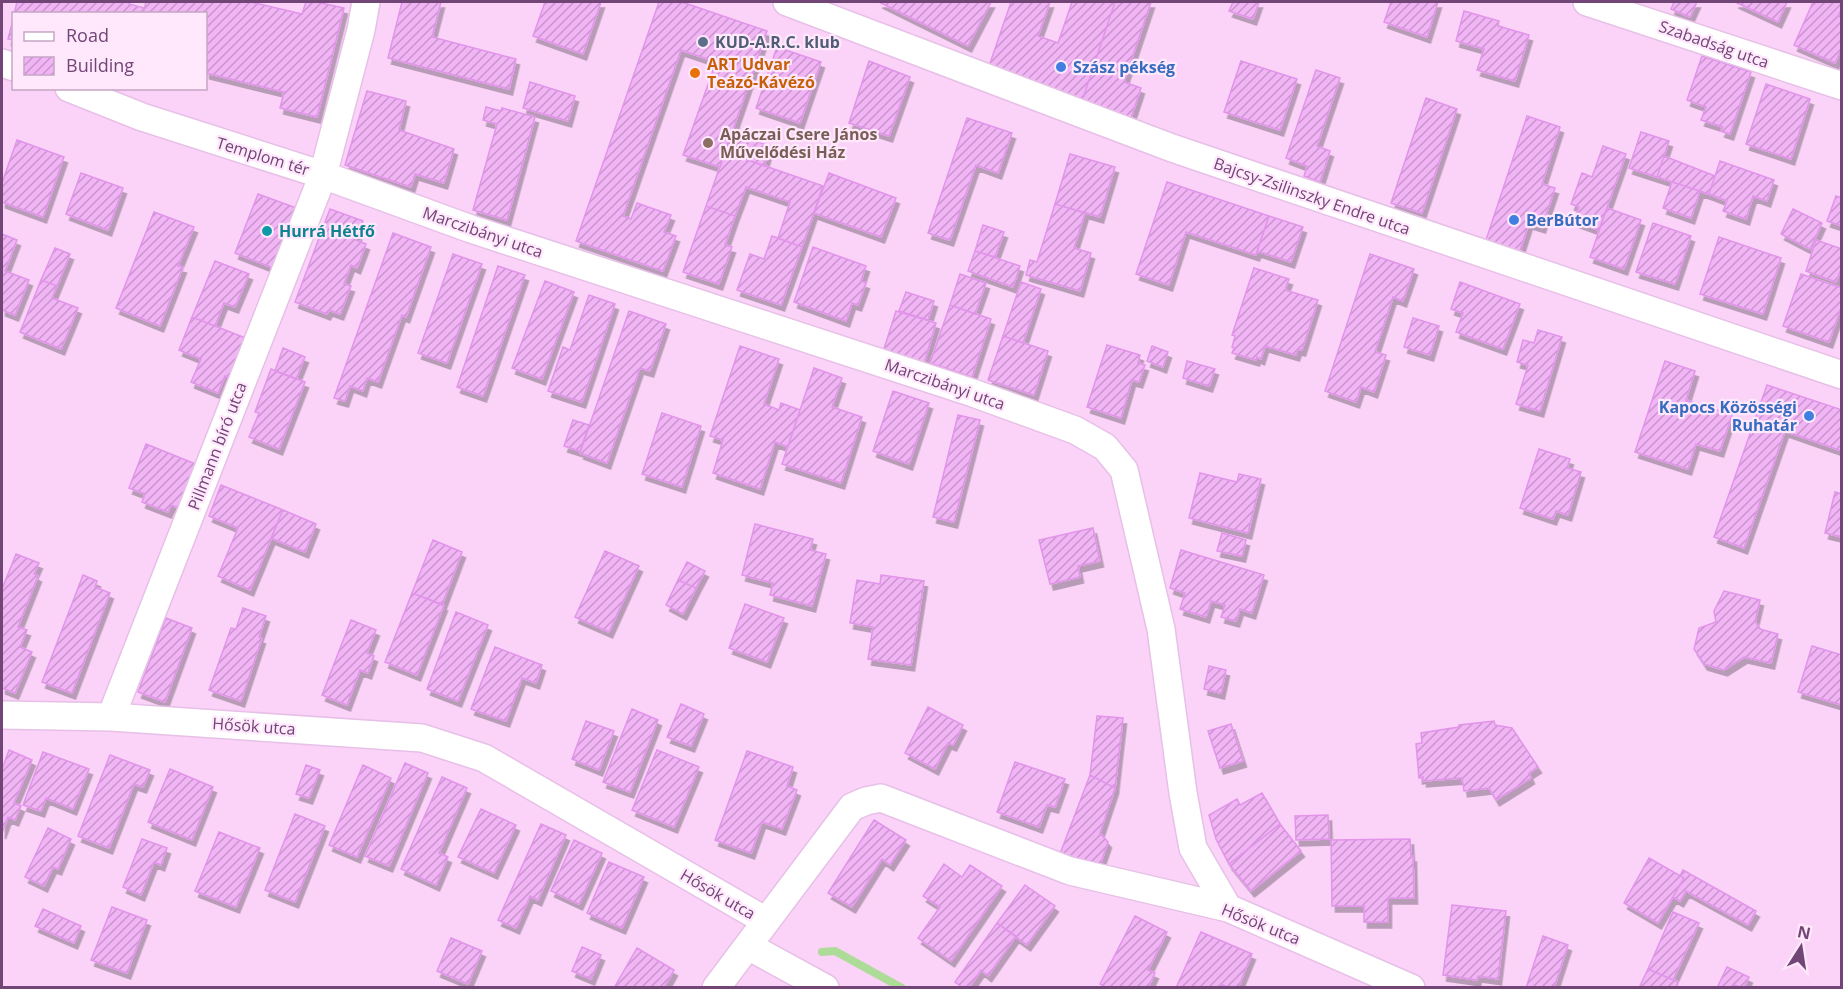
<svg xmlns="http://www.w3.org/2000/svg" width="1843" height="989" font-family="'Open Sans',sans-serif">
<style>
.residential{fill:#fbd3f8;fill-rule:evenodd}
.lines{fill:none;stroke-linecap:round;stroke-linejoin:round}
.stream{stroke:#addb98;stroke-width:8}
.building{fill:url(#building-hatch);stroke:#e294ea;stroke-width:1.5;filter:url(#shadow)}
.minor-casing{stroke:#e7c0e7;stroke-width:30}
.minor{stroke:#fff;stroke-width:27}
.service-dot{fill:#5c6f8a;stroke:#ffe7fc;stroke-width:2}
.shop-dot{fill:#3f7fe0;stroke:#ffe7fc;stroke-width:2}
.food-dot{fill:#e8710a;stroke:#ffe7fc;stroke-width:2}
.education-dot{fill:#8d6e63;stroke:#ffe7fc;stroke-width:2}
.culture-dot{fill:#0f9aa8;stroke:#ffe7fc;stroke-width:2}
.labels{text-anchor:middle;stroke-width:4.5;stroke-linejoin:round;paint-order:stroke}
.service-label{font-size:16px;font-weight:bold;fill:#4e5e75;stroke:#ffe7fc;text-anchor:start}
.street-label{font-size:16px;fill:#714576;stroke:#ffe7fc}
.food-label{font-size:16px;font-weight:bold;fill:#c56008;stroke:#ffe7fc;text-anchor:start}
.shop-label{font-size:16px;font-weight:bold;fill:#366cbe;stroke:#ffe7fc;text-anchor:start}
.education-label{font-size:16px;font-weight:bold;fill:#785e54;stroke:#ffe7fc;text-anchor:start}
.culture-label{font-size:16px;font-weight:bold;fill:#0d838f;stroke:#ffe7fc;text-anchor:start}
</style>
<defs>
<pattern id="building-hatch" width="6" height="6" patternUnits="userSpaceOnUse" patternTransform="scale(1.5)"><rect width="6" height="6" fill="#f1b5f6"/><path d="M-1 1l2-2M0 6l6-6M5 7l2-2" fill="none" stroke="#c895cc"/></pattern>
<filter id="shadow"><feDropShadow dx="3.5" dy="6" stdDeviation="0" flood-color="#0004"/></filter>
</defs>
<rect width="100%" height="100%" fill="#fedffa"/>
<path class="residential" d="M2,2H1841V987H2ZM14,14H206V88H14Z"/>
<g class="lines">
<path class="stream" d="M822,952L835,951L902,988"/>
</g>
<path class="building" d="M17,2H129V4L144,8L143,14H14Z
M146,2H251L302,14L306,2H317L344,8L317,117L280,108L284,92L206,73V14H143Z
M402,2H441L432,37L516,59L509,89L388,58Z
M545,2H601L583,54L533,36Z
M659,2H682L767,31L720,167L683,155L716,62L681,50L623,216L631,219L637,203L671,215L664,232L676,236L663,271L576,241Z
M879,2H991L968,46Z
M1011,2H1050L1038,36L1058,43L1072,2H1115L1081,104L988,69Z
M1115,2H1151L1124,82L1141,88L1131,118L1081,104Z
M1233,2H1259L1253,19L1229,11Z
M1391,2H1438L1427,37L1384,22Z
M1674,2H1697L1690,17L1671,9Z
M1735,2H1787L1778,22Z
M1813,2H1842V8L1838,16L1842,18V48L1835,63L1794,45Z
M1464,11L1499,21L1498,26L1529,35L1515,81L1477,70L1484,49L1456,41Z
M14,16V40L8,39Z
M777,47L821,62L800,123L756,108Z
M1702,56L1751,72L1730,134L1721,131L1723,127L1701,120L1706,107L1687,100Z
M869,61L910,77L889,136L849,123Z
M1241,61L1297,79L1280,130L1224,112Z
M1316,70L1340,78L1317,146L1330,151L1320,182L1304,176L1307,166L1286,158Z
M530,82L575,96L568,121L523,108Z
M1766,84L1810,99L1791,159L1746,144Z
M367,91L406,101L399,130L454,149L444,183L415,174L411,187L345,165Z
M1426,98L1457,109L1422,213L1391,203Z
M486,107L501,111L502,108L535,117L507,220L473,210L497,124L483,120Z
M1527,116L1560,127L1542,184L1555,188L1542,227L1529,223L1519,254L1485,243Z
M967,118L1012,133L998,173L976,165L950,240L928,233Z
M1641,132L1669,141L1657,177L1629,168Z
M731,133L770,146L764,166L725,152Z
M17,140L64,157L43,217L2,202V183Z
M1603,146L1626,154L1599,230L1574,221L1579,207L1571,204L1582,173L1592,177Z
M725,152L823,186L802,247L778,238L790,202L746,187L735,216L706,206Z
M1070,154L1115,167L1100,217L1055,204Z
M1664,156L1715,176L1709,194L1657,177Z
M1720,161L1774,180L1767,201L1753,196L1746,219L1723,211L1727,201L1709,194Z
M81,173L123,188L108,230L66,214Z
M829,173L896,198L881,237L814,213Z
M1167,182L1269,216L1256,255L1186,232L1169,285L1136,274Z
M1672,182L1700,191L1691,218L1663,208Z
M258,194L299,209L276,269L235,253Z
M1836,196L1842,198V226L1827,221Z
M1055,204L1085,213L1074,248L1091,253L1080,291L1026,275L1030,260L1037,262Z
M706,206L735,216L725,245L732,247L719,284L683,272Z
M1607,208L1641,220L1624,269L1590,257Z
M330,209L363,221L356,240L366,244L357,268L351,265L344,284L351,286L340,314L329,310L327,314L295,302Z
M1793,209L1822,223L1810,249L1781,234Z
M154,212L194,227L178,266L183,267L160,326L116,308Z
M1269,216L1303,227L1291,262L1257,251Z
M1653,223L1691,236L1675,284L1636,272Z
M983,225L1004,232L995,257L975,251Z
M393,233L431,247L406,317L402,315L378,382L367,378L363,391L350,386L345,401L334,398Z
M2,234L17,240L5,271L29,280L15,315L2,310Z
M772,236L802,247L781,305L737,290L750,254L764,259Z
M1719,237L1781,258L1763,314L1700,294Z
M1816,240L1842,249V267L1836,282L1806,271Z
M813,247L866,266L861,281L866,283L858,305L852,303L846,321L794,302Z
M55,248L70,254L57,286L41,280Z
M975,251L1020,266L1013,287L968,271Z
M453,254L482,264L447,363L418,353Z
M1370,254L1414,269L1403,301L1393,297L1375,352L1386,355L1374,392L1361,387L1356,402L1325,391Z
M215,261L249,274L235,307L224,303L215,326L192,317Z
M498,266L525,275L483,396L457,387Z
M1254,268L1289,279L1285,290L1318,300L1302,350L1298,349L1296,355L1265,346L1261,359L1257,357L1256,360L1232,353L1234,348L1232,347L1235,336L1232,335Z
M960,274L986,283L975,314L950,305Z
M1801,274L1842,288V305L1829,342L1783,326Z
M41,280L57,286L52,298L78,308L61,349L20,332Z
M545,281L574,292L542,379L512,368Z
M1021,282L1041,289L1023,343L1003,336Z
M1460,282L1520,304L1503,349L1456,332L1463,313L1451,309Z
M906,292L934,301L928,320L899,311Z
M589,295L615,304L582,402L548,391L563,347L570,350Z
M950,305L991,319L972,377L930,363Z
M629,311L666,324L650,371L640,368L607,463L580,453Z
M896,311L936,323L923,367L882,355Z
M192,317L248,339L232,379L225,376L218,393L191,382L201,359L179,350Z
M1413,318L1439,326L1430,355L1404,347Z
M1538,330L1562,337L1540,411L1516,404L1528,365L1517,362L1523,340L1534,343Z
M1003,336L1048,351L1034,395L988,380Z
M1107,345L1140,355L1138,363L1145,365L1139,382L1132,380L1121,418L1087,407Z
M740,346L779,359L764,404L779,410L781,403L800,410L788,447L775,442L760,489L713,473L723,440L710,436Z
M1152,346L1168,352L1163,367L1147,361Z
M283,348L305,357L296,379L275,371Z
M1187,361L1215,369L1209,386L1183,378Z
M1665,361L1695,371L1686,400L1732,415L1720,451L1696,444L1688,469L1635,452Z
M814,368L842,378L832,407L862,417L841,483L782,464Z
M271,369L305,382L279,449L249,437L259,413L255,412Z
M1767,385L1842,410V451L1785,431L1744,548L1714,537Z
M893,391L929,403L909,464L873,451Z
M662,413L701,426L682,487L642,474Z
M958,415L980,420L954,522L933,517Z
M573,420L589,425L580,451L564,446Z
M146,444L198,465L181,509L171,505L168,512L142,502L145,494L129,488Z
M1539,449L1570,459L1567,468L1581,472L1568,515L1556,511L1553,519L1520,508Z
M1200,473L1237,482L1239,474L1261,479L1248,533L1189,518Z
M221,485L283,510L250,590L218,576L238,528L209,516Z
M1835,492L1842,494V537L1825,533Z
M283,510L316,524L305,552L271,538Z
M755,524L813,539L810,550L826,554L812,606L770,595L773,583L742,575Z
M1093,528L1100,561L1078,566L1080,577L1050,584L1039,540Z
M1222,533L1246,540L1242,556L1217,551Z
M433,540L462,552L442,605L412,593Z
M1181,550L1264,575L1252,613L1240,609L1236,621L1221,617L1225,605L1211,601L1206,617L1180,609L1185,593L1170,588Z
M605,551L639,566L609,632L575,617Z
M16,554L39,563L34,574L38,576L18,627L27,630L20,647L32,652L15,693L2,688V589Z
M687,562L705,571L696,588L678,580Z
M83,575L97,581L95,587L110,593L72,693L42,682Z
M881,575L924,581L911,665L868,659L873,627L850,623L857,580L880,584Z
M678,580L696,588L683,614L666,605Z
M1724,591L1760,600L1755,621L1760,629L1778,634L1771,663L1744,657L1724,670L1704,664L1694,649L1699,628L1716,622L1714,611Z
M412,593L444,605L417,675L385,662Z
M745,604L784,618L767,662L729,648Z
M243,608L266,616L259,637L262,638L241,701L209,690L231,628L236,629Z
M456,612L488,625L458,701L427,689Z
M166,618L192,628L165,702L138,692Z
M351,620L376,630L367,653L374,656L368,673L360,670L347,705L322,695Z
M1812,646L1842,655V705L1798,692Z
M495,647L542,665L536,683L522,678L506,721L471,709Z
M1209,666L1226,670L1221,693L1204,689Z
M681,704L704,714L691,746L667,737Z
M928,707L963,725L953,745L948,743L935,769L905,753Z
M632,709L658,720L630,792L603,782Z
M1097,716L1123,718L1115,788L1090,775Z
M586,721L614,731L599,770L572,759Z
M1494,721L1495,725L1512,728L1538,767L1529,773L1531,778L1496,800L1489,788L1464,791L1462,778L1423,781V777L1419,778L1416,744L1422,743L1421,733L1459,727V725Z
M1231,724L1243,761L1220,768L1208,731Z
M9,750L32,760L14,803L21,806L15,820L8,817L2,833V769Z
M657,750L699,767L674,827L632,810Z
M747,751L793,767L787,786L797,790L782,829L762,822L751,853L715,840Z
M43,752L89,769L73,809L46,798L41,811L23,805Z
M110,755L150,770L143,787L134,784L109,848L78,836Z
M1015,762L1065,779L1055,807L1047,805L1039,827L997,812Z
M405,763L428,773L389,866L365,856Z
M306,765L320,770L309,798L296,794Z
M363,765L391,778L357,857L329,845Z
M170,769L213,787L192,840L148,822Z
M1090,775L1115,788L1100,833L1108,842L1097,874L1058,859Z
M442,777L467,788L439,853L448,857L436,885L401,869Z
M1262,793L1280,824L1229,864L1216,839L1209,815L1237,799L1240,805Z
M481,809L516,825L494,873L458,857Z
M295,814L325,826L295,902L265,890Z
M1328,815L1329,839L1296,840L1295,816Z
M874,820L906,840L890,865L882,859L852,907L828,893Z
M541,824L566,835L538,900L530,896L516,928L498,920Z
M1280,824L1301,851L1251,891L1229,864Z
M48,828L71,839L58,869L53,867L44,886L25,877Z
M219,832L260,848L236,907L195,891Z
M142,839L167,848L161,865L154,862L141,895L123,887Z
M1410,839L1411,856H1413L1414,898H1388V922H1364V906H1332L1331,840Z
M574,840L602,853L579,904L551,891Z
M1649,858L1684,878L1658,923L1624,903Z
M609,862L644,877L622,928L587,913Z
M944,864L962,877L970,865L1002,886L951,961L918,938L940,907L923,896Z
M1683,870L1756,911L1748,925L1686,891L1680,901L1673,897L1684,878L1680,876Z
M1025,885L1055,906L1027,945L997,923Z
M1452,905L1506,911L1498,979L1478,976L1477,980L1443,975Z
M112,907L147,920L127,973L91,960Z
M43,909L81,926L74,943L35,926Z
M1673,912L1699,923L1673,980L1648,969Z
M1135,916L1167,932L1148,970L1155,973L1148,988H1107L1100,984Z
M997,923L1016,936L988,976L981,970L969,988H963L955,982Z
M1201,932L1252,954L1238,988H1229L1221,984L1219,988H1176Z
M1543,936L1568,945L1554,988H1526Z
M451,938L482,951L468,984L437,971Z
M582,947L601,955L591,979L572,971Z
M637,948L674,970L664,988H614Z
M1727,967L1749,977L1744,988L1733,985L1732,988H1717Z
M1648,969L1678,982L1676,988H1639Z"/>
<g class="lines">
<g class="minor-casing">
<path id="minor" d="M787,2L1172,148L1842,375
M1587,2L1842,86
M2,63L14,67
M69,88L142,117L323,175L471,229L973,393L1075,430L1105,447L1124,470L1161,629L1183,793L1193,848L1228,908
M2,715L111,717L422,738L484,758L766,921
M111,717L323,175L361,30L366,2
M748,946L825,988
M716,988L852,807L866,801L881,798L1070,871L1228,908L1411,988"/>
</g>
<use href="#minor" class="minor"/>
</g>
<circle class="service-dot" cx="703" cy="42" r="6"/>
<g class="shop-dot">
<circle cx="1061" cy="67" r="6"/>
<circle cx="1514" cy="220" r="6"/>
<circle cx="1809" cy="416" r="6"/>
</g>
<circle class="food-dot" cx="695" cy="73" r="6"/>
<circle class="education-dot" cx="708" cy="143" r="6"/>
<circle class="culture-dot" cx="267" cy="231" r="6"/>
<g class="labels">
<g class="service-label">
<text x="715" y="48">KUD-A.R.C. klub</text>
</g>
<g class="street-label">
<text transform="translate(1714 44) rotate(19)" y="6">Szabadság utca</text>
<text transform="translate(263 156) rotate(17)" y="6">Templom tér</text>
<text transform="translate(1312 196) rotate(19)" y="6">Bajcsy-Zsilinszky Endre utca</text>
<text transform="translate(483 232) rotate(19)" y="6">Marczibányi utca</text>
<text transform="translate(945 384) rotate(19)" y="6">Marczibányi utca</text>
<text transform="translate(217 446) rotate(-69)" y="6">Pillmann bíró utca</text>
<text transform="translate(254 726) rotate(4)" y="6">Hősök utca</text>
<text transform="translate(718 894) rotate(30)" y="6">Hősök utca</text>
<text transform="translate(1261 924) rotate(22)" y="6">Hősök utca</text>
</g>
<g class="food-label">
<text x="707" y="70">ART Udvar<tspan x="707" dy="18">Teázó-Kávézó</tspan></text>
</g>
<g class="shop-label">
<text x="1073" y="73">Szász pékség</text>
<text x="1526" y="226">BerBútor</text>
<text x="1797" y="413" text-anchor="end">Kapocs Közösségi<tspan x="1797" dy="18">Ruhatár</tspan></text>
</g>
<g class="education-label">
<text x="720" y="140">Apáczai Csere János<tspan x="720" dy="18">Művelődési Ház</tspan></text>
</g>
<g class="culture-label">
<text x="279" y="237">Hurrá Hétfő</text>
</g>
</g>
<rect width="1843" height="989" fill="none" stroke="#714576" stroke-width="6"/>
<rect x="12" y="12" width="195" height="78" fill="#ffe7fc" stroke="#c6a6c6" stroke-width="1.5"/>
<rect x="24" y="32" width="30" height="9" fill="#ffffff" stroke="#c6a6c6" stroke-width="1.5"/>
<text x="66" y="42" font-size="18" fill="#714576">Road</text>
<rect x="24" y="57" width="30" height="18" fill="url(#building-hatch)" stroke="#c6a6c6" stroke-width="1.5"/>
<text x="66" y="72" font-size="18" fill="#714576">Building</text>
<g transform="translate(1801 947) rotate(12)" stroke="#ffe7fc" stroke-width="4.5" paint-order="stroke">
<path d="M0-4.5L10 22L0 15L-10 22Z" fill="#714576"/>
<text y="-9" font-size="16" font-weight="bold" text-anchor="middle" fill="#714576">N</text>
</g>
</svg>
